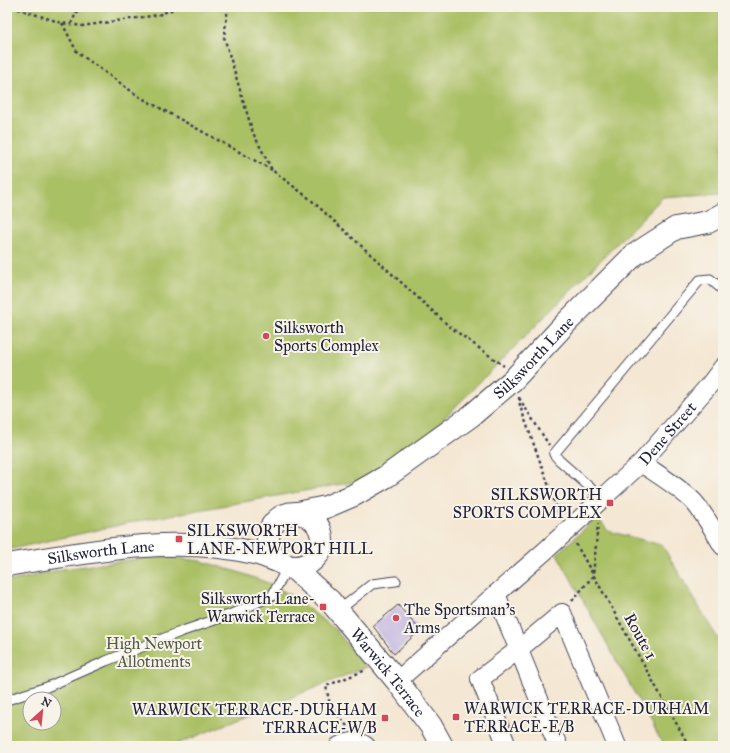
<svg xmlns="http://www.w3.org/2000/svg" width="730" height="753" font-family="'IM FELL Great Primer',serif">
<style>
.green{fill:#aac065;stroke:#667150;fill-rule:evenodd}
.building{fill:#c3b7e2}
.lines{fill:none;stroke-linecap:round;stroke-linejoin:round}
.lane-casing{stroke:#424052;stroke-width:11}
.street-casing{stroke:#424052;stroke-width:20}
.secondary-casing{stroke:#424052;stroke-width:24}
.path{stroke:#424052;stroke-width:2.5;stroke-dasharray:3 3;stroke-linecap:butt}
.lane{stroke:#fff;stroke-width:9}
.street{stroke:#fff;stroke-width:18}
.secondary{stroke:#fff;stroke-width:22}
.poi-dot{fill:#d1495b;stroke:#f7f3e8;stroke-width:1.5}
.labels{text-anchor:middle;stroke-width:4;stroke-linejoin:round;paint-order:stroke}
.poi-label{font-size:16px;fill:#22223b;stroke:#f7f3e8;text-anchor:start}
.street-label{font-size:16px;fill:#22223b;stroke:#f7f3e8}
.park-label{font-size:16px;fill:#52594a;stroke:#f7f3e8}
</style>
<rect width="100%" height="100%" fill="#f7f3e8"/>
<filter id="ink" filterUnits="userSpaceOnUse"><feTurbulence type="fractalNoise" baseFrequency=".025" numOctaves="2"/><feDisplacementMap in="SourceGraphic" scale="8" xChannelSelector="R" yChannelSelector="G"/><feConvolveMatrix kernelMatrix="1 2 1 2 8 2 1 2 1" color-interpolation-filters="sRGB"/></filter>
<filter id="wash" filterUnits="userSpaceOnUse"><feTurbulence type="fractalNoise" baseFrequency=".012" numOctaves="4" result="noise"/><feDisplacementMap in="SourceGraphic" scale="16" xChannelSelector="R" yChannelSelector="G"/><feGaussianBlur stdDeviation="0.9" result="paint"/><feColorMatrix in="noise" values="0 0 0 0 0 0 0 0 0 0 0 0 0 0 0 0 0 1.4 0 .05"/><feComposite in="paint" operator="in"/></filter>
<g filter="url(#wash)">
<rect width="100%" height="100%" fill="#f4e7d3"/>
<path class="green" d="M7,7H723V193L663,197L387,476L133,522L7,550Z
M597,517L608,531L662,545L723,647V746H664L557,554Z
M159,556L201,561L241,573L271,584L290,595L335,629L366,667L172,746H7V582L63,569ZM30,699H54V723H30Z"/>
<g id="blocks">
<path class="building" d="M398,605L420,630L394,654L373,626Z"/>
</g>
</g>
<g filter="url(#ink)">
<use href="#blocks" fill-opacity="0" stroke="#424052" stroke-width="1"/>
<g class="lines">
<g class="lane-casing">
<path id="lane" d="M599,501L594,491L559,460L554,454L700,280L710,279L723,290
M338,611L372,584L396,581
M7,700L47,687L106,661L180,632L229,615L272,596L288,566"/>
</g>
<g class="street-casing">
<g id="street">
<path d="M641,463C659,475 679,487 694,502C705,515 714,531 723,546"/>
<path d="M496,594L558,746"/>
<path id="s1" d="M397,681L545,551L641,463L711,383L723,367"/>
<path d="M339,746C349,742 356,739 366,746"/>
<path d="M507,746L480,679L519,649L562,613L617,746"/>
</g>
</g>
<g class="secondary-casing">
<g id="secondary">
<path id="s2" d="M298,513L326,507L354,495L387,476L472,415L513,380L565,324L634,255L676,228L708,222L723,214"/>
<circle cx="295" cy="540" r="27"/>
<path id="s3" d="M7,565C88,552 173,534 255,553C263,555 271,559 278,561"/>
<path id="s4" d="M292,567L330,601L397,681L431,726L442,746"/>
</g>
</g>
<path class="path" d="M12,7L62,23L82,26L158,15L179,7
M228,7L224,37L253,133L272,170L310,199L450,327L504,366
M62,23L77,52L138,96L272,170
M71,24L79,7
M519,397L520,406L560,517
M519,398L549,445
M576,544L689,746
M572,601L593,576L598,524
M347,726L330,705L326,686L366,670"/>
<use href="#lane" class="lane"/>
<use href="#street" class="street"/>
<use href="#secondary" class="secondary"/>
</g>
</g>
<g class="poi-dot">
<circle cx="266" cy="336" r="4"/>
<rect x="606" y="499" width="8" height="8" rx="2"/>
<rect x="175" y="535" width="8" height="8" rx="2"/>
<rect x="319" y="603" width="8" height="8" rx="2"/>
<circle cx="396" cy="618" r="4"/>
<rect x="452" y="713" width="8" height="8" rx="2"/>
<rect x="381" y="714" width="8" height="8" rx="2"/>
</g>
<g class="labels">
<g class="poi-label">
<text x="274" y="333">Silksworth<tspan x="274" dy="18">Sports Complex</tspan></text>
<text x="602" y="500" text-anchor="end">SILKSWORTH<tspan x="602" dy="18">SPORTS COMPLEX</tspan></text>
<text x="187" y="536">SILKSWORTH<tspan x="187" dy="18">LANE-NEWPORT HILL</tspan></text>
<text x="315" y="604" text-anchor="end">Silksworth Lane-<tspan x="315" dy="18">Warwick Terrace</tspan></text>
<text x="404" y="615">The Sportsman's<tspan x="404" dy="18">Arms</tspan></text>
<text x="464" y="714">WARWICK TERRACE-DURHAM<tspan x="464" dy="18">TERRACE-E/B</tspan></text>
<text x="377" y="715" text-anchor="end">WARWICK TERRACE-DURHAM<tspan x="377" dy="18">TERRACE-W/B</tspan></text>
</g>
<g class="street-label">
<text dy="6" stroke="none"><textPath href="#s2" startOffset="286">Silksworth Lane</textPath></text>
<text dy="6" stroke="none"><textPath href="#s1" startOffset="367">Dene Street</textPath></text>
<text dy="6" stroke="none"><textPath href="#s3" startOffset="95">Silksworth Lane</textPath></text>
<text transform="translate(641 636) rotate(61)" y="6">Route 1</text>
<text dy="6" stroke="none"><textPath href="#s4" startOffset="143">Warwick Terrace</textPath></text>
</g>
<g class="park-label">
<text x="154" y="649">High Newport<tspan x="154" dy="18">Allotments</tspan></text>
</g>
</g>
<rect width="730" height="753" fill="none" stroke="#f7f3e8" stroke-width="24"/>
<g transform="translate(42 711) rotate(27)"><circle r="19" fill="#f7f3e8" stroke="#a29fa3"/>
<path d="M0-3L7 15L0 10L-7 15Z" fill="#d1495b"/>
<text y="-6" font-size="11" font-weight="bold" text-anchor="middle" fill="#22223b">N</text>
</g>
</svg>
